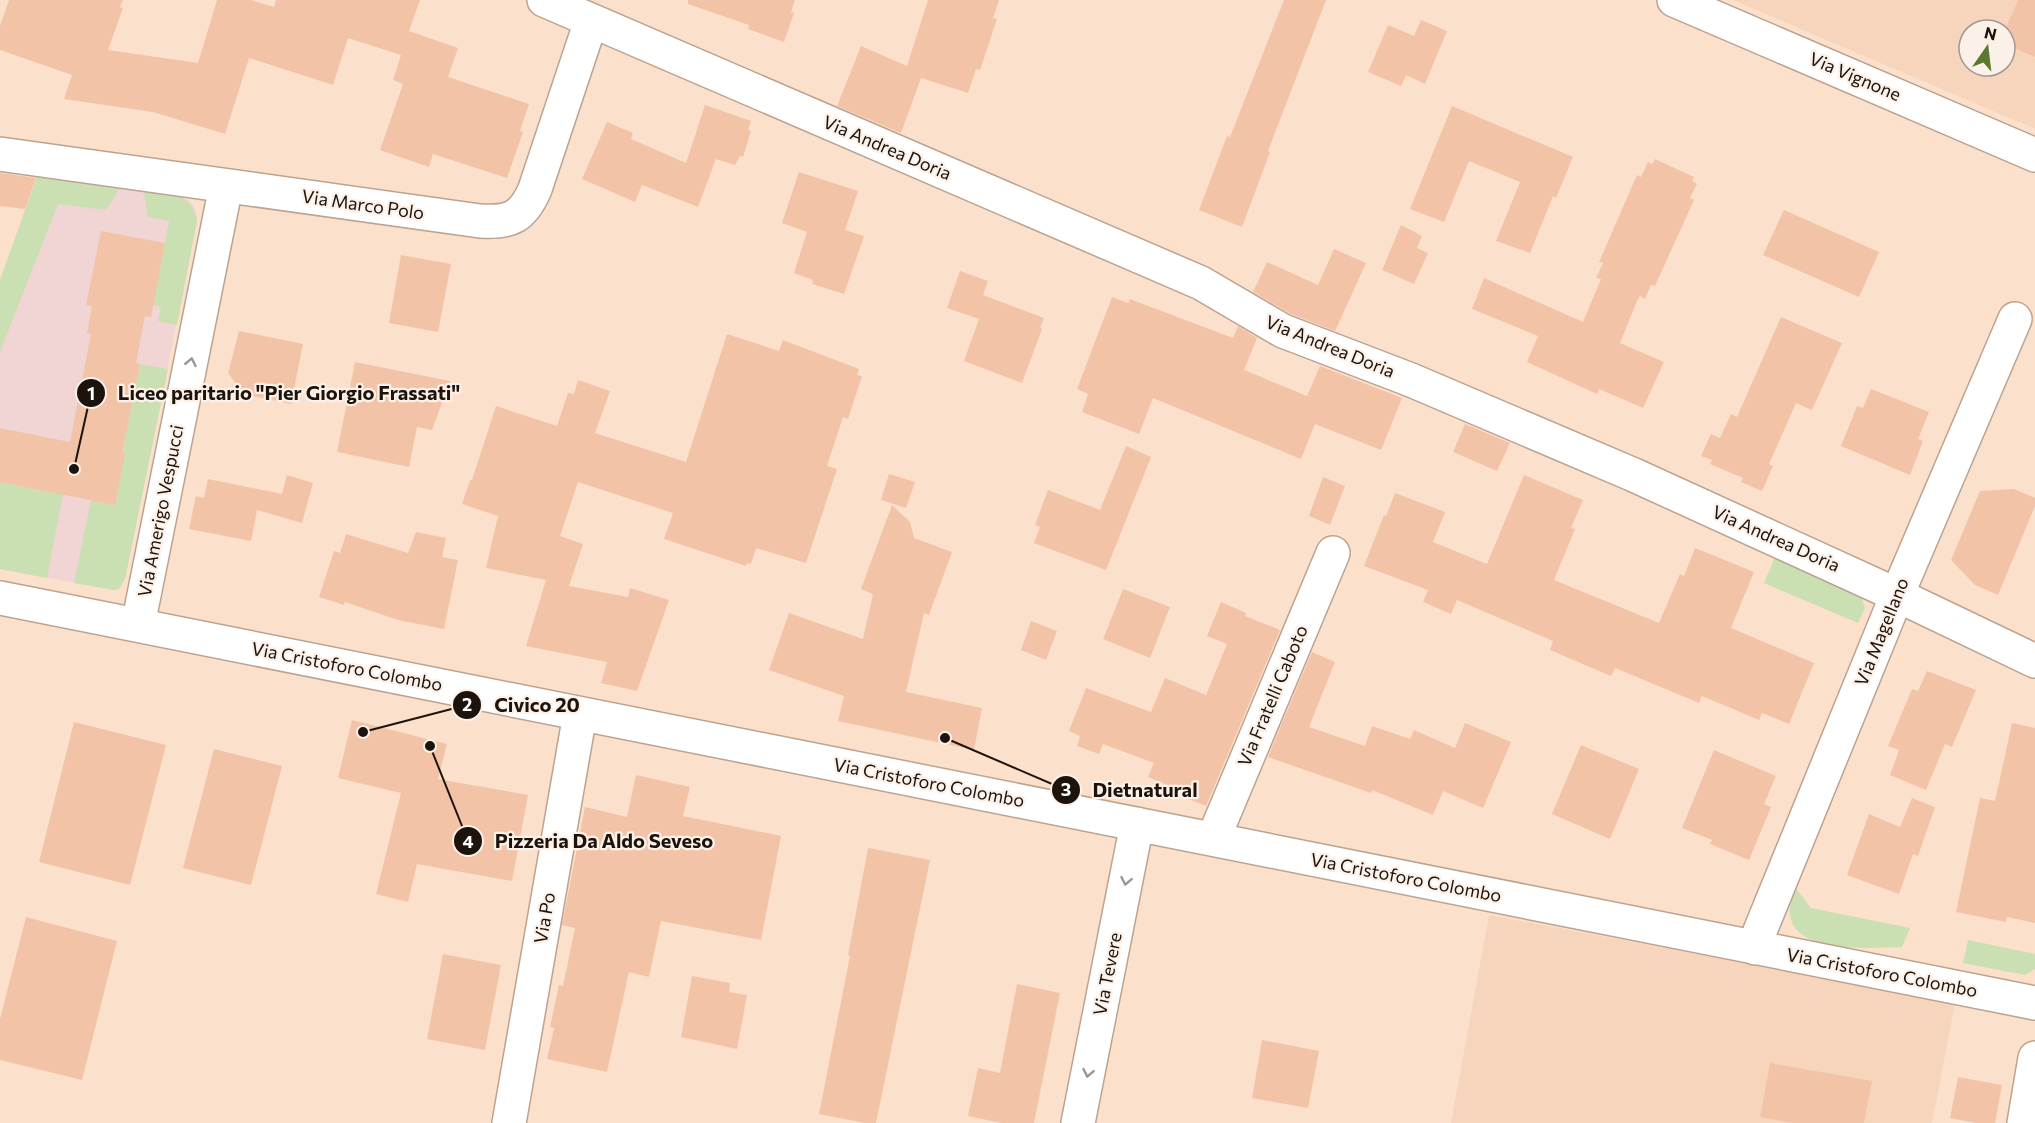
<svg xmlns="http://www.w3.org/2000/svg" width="2035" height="1123" font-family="Commissioner,sans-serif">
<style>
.built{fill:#f6d5bc;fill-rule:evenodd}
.education{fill:#f0d5d4}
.green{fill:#cadfb2}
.building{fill:#f3c3a8}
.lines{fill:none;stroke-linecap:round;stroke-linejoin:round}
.minor-casing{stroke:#bca390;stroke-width:36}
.minor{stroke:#fff;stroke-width:33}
.oneway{stroke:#999592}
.labels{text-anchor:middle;stroke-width:4.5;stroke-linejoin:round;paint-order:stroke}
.street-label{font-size:18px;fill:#1c130c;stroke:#fcf1e9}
.leader{fill:none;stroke:#1c130c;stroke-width:2}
.callout-dot{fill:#1c130c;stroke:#fcf1e9;stroke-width:2}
.mark-label{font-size:18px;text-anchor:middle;font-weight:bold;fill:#fff}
.callout-label{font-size:20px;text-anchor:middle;font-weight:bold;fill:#1c130c;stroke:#fcf1e9;stroke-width:4.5;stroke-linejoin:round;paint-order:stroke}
</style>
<rect width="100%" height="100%" fill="#fbe0cc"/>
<path class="built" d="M1733,0H2035V129ZM1969,30H2005V66H1969Z
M1489,915L1955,1003L1932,1123H1451Z"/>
<path class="education" d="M37,177L181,197L188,200L193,205L196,213L197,221L125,579L119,589L114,590L0,569V280Z"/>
<path class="green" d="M37,177L118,188L117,193L106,210L58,204L0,352V280Z
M144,192C169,195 193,191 197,221L177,325L158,321L161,307L153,305L169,221L148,217Z
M140,364L168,369L125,579L119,589L114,590L74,583L91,500L115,504L125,454L122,453Z
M0,482L63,494L47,578L0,569Z
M1775,557L1860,593L1865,608L1858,623L1764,583Z
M1795,887L1811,908L1910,928L1902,947C1863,948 1766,957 1795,887Z
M1968,940L2035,954V969L2025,975L1963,963Z"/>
<path class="building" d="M9,0H123L120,7L123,8L108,50L198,63L217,0H251L274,7L276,0H420L409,31L458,48L448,77L529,104L520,131L523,132L507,178L433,154L429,167L380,150L403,84L393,80L401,55L348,38L333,85L249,58L225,134L153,112L64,99L72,75L0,50V26Z
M688,0H795L791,12L794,13L784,42L748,29L749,25L688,4Z
M928,0H999L993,18L997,19L980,70L976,69L968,93L921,78L901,133L837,106L861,46L907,66Z
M1284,0H1326L1268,151L1270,152L1242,227L1199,210L1227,136L1230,137Z
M2018,0H2035V57L2005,44V30Z
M1421,20L1447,31L1425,84L1406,75L1401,86L1368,72L1388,25L1414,36Z
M705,105L751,121L748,130L751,131L743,157L740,156L735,165L716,159L698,207L642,185L635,202L582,179L607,122L633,133L631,139L686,163Z
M1452,106L1573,157L1556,198L1553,196L1530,253L1496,241L1520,182L1469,161L1444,222L1410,209Z
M1655,159L1694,177L1692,181L1697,184L1690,198L1694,200L1655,286L1651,285L1645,299L1640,296L1637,301L1620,343L1664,362L1643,408L1599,389L1597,394L1527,362L1538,336L1472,309L1484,278L1583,322L1601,279L1596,278L1603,263L1599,262L1637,175L1641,177L1648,162L1652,164Z
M799,172L858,191L845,230L864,236L844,294L812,284L813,280L794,273L807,232L782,223Z
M0,173L36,178L25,209L0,206Z
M1784,210L1879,252L1859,297L1763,255Z
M1401,225L1422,236L1417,248L1428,253L1414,284L1382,270Z
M101,231L165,243L151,317L145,316L136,363L140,364L122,453L125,454L115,505L0,482V428L70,442L91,334L87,333L92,306L86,305Z
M1334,249L1366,263L1335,331L1291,314L1253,292L1267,262L1318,285Z
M401,255L451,264L438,332L389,323Z
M960,271L988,281L983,295L1044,318L1040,328L1042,329L1022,383L964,361L979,319L947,308Z
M1112,297L1128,303L1130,299L1233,338L1238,326L1257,338L1244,370L1307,396L1320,366L1402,398L1381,450L1315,424L1301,459L1153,398L1139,434L1082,412L1088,394L1077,389Z
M1781,317L1842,343L1812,410L1796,403L1769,464L1773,466L1762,491L1741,482L1743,478L1710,464L1712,460L1701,456L1711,434L1720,438L1731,414L1737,417Z
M239,331L303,344L291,404L243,394L228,373Z
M727,334L779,351L783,340L859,369L857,375L862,376L848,419L843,417L827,466L837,469L806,563L756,548L751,564L747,563L746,566L664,539L673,513L578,482L560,536L583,544L569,586L628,597L630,588L669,600L637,691L601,683L607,662L526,646L546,580L486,568L498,516L462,504L470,480H472L496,406L557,426L568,393L574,394L578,380L610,391L595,433L686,462Z
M355,362L450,381L432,430L417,427L409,467L337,452Z
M1871,389L1929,412L1918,439L1923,441L1910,475L1841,446L1857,406L1863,408Z
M1465,424L1510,443L1497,471L1453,452Z
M1126,446L1151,457L1106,570L1034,543L1040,527L1035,525L1048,490L1100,510Z
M889,474L915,482L906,508L881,500Z
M287,475L313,483L302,523L257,510L251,541L189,529L196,496L204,498L208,479L282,494Z
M1524,475L1583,500L1571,528L1575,529L1554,580L1659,623L1680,574L1684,576L1695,548L1754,572L1731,628L1814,663L1789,724L1762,713L1759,720L1702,696L1699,703L1615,668L1611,676L1550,650L1553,641L1457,600L1451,614L1423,602L1428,590L1364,566L1384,515L1386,516L1395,493L1445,512L1433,542L1487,564Z
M1323,477L1345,486L1330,525L1309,516Z
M2014,489L2035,498V506L1998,595L1975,585L1951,560L1980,491Z
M892,505L910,522L914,538L952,552L929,615L924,613L906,692L982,708L974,750L838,721L844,696L769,670L789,613L863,639L873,594L861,589Z
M416,532L446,538L442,557L458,560L444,629L398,620L345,602L344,605L319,597L334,551L340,553L346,534L408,553Z
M1123,589L1170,607L1150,658L1103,639Z
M1221,602L1246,613L1245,616L1280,630L1206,806L1178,795L1180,790L1148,777L1154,763L1103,744L1099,754L1077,746L1080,736L1069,731L1086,688L1151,712L1165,678L1206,695L1227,644L1207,636Z
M1031,621L1057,631L1046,660L1021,650Z
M1312,652L1335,662L1309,727L1365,746L1372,726L1410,739L1414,730L1455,748L1465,723L1511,742L1483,808L1443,791L1433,815L1372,790L1371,793L1268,757Z
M1927,671L1976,690L1952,747L1945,744L1926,790L1890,775L1899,750L1888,746L1912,689L1918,691Z
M352,720L447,744L438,779L528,795L512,881L417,864L408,902L376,894L401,793L338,778Z
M74,722L166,745L130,885L39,862Z
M2012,723L2035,728V923L2007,917L2006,922L1956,912L1980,798L1995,801Z
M1581,745L1639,769L1610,839L1552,814Z
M214,749L282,766L251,885L183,868Z
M1714,750L1776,776L1764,804L1771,807L1749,860L1710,844L1712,840L1682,828Z
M636,775L690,787L683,816L781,836L761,940L661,921L649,977L629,972L607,1072L547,1059L554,1028L550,1027L559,985L563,986L575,928L562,925L585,807L627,817Z
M1912,798L1935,807L1918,856L1913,854L1899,894L1847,875L1869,814L1900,827Z
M868,848L930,860L876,1123H865L819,1114L850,956L848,955Z
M26,917L117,941L82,1080L0,1060V1019Z
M443,954L501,965L485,1050L427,1039Z
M692,976L730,983L729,992L747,995L737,1049L681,1037Z
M1017,984L1060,993L1034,1123H1001L968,1116L978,1068L1000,1073Z
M1262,1040L1319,1051L1308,1108L1252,1098Z
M1770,1063L1872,1081L1864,1123H1793L1760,1117Z
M1958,1077L2002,1085L1995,1123H1976L1950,1118Z"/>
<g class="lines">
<g class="minor-casing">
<path id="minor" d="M544,0L1201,283L1283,331L1411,380L1634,475L1897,595L2035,661
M1674,0L2035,155
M0,154L480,221C511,223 523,217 535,189L591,21
M0,598L2035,1003
M138,625L226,186
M1216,839L1219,825L1333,553
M1755,948L1760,931L1897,595L2015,319
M509,1123L580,714
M1078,1123L1137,824
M2024,1123L2035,1058"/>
</g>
<use href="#minor" class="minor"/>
</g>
<defs><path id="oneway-chevron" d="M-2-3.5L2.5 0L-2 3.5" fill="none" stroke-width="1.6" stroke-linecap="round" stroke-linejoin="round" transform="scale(1.5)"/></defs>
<g class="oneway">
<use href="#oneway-chevron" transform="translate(191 362) rotate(-79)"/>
<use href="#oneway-chevron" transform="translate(1126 881) rotate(101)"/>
<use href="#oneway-chevron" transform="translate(1088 1073) rotate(101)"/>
</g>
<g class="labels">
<g class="street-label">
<text transform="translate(1855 77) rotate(23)" y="6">Via Vignone</text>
<text transform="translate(887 148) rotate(23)" y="6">Via Andrea Doria</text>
<text transform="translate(363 205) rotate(8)" y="6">Via Marco Polo</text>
<text transform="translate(1330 347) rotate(22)" y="6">Via Andrea Doria</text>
<text transform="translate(161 511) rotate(-79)" y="6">Via Amerigo Vespucci</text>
<text transform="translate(1776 539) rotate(24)" y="6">Via Andrea Doria</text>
<text transform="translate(1882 632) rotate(-68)" y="6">Via Magellano</text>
<text transform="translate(347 667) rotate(11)" y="6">Via Cristoforo Colombo</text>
<text transform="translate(1273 696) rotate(-67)" y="6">Via Fratelli Caboto</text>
<text transform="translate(929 783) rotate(11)" y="6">Via Cristoforo Colombo</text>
<text transform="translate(1406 878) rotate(11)" y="6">Via Cristoforo Colombo</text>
<text transform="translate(545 918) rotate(-80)" y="6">Via Po</text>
<text transform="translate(1882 973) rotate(11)" y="6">Via Cristoforo Colombo</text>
<text transform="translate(1108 974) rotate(-79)" y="6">Via Tevere</text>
</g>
</g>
<path class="leader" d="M74 469L91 393M363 732L467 705M945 738L1066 790M430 746L468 841"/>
<g class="callout-dot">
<circle cx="74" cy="469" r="6"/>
<circle cx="363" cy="732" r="6"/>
<circle cx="945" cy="738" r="6"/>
<circle cx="430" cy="746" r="6"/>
<circle cx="91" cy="393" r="15"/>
<circle cx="467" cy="705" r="15"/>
<circle cx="1066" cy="790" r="15"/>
<circle cx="468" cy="841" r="15"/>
</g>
<g class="mark-label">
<text x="91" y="400">1</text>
<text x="467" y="711">2</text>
<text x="1066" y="796">3</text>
<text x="468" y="848">4</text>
</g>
<g class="callout-label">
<text x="289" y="400">Liceo paritario "Pier Giorgio Frassati"</text>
<text x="537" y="712">Civico 20</text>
<text x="1145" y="797">Dietnatural</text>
<text x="604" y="848">Pizzeria Da Aldo Seveso</text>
</g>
<g transform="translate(1987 48) rotate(14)"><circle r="28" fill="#fcf1e9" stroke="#a29891" stroke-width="1.5"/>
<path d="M0-4.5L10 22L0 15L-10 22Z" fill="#5a792f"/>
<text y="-9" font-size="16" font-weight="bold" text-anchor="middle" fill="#1c130c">N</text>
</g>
</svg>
